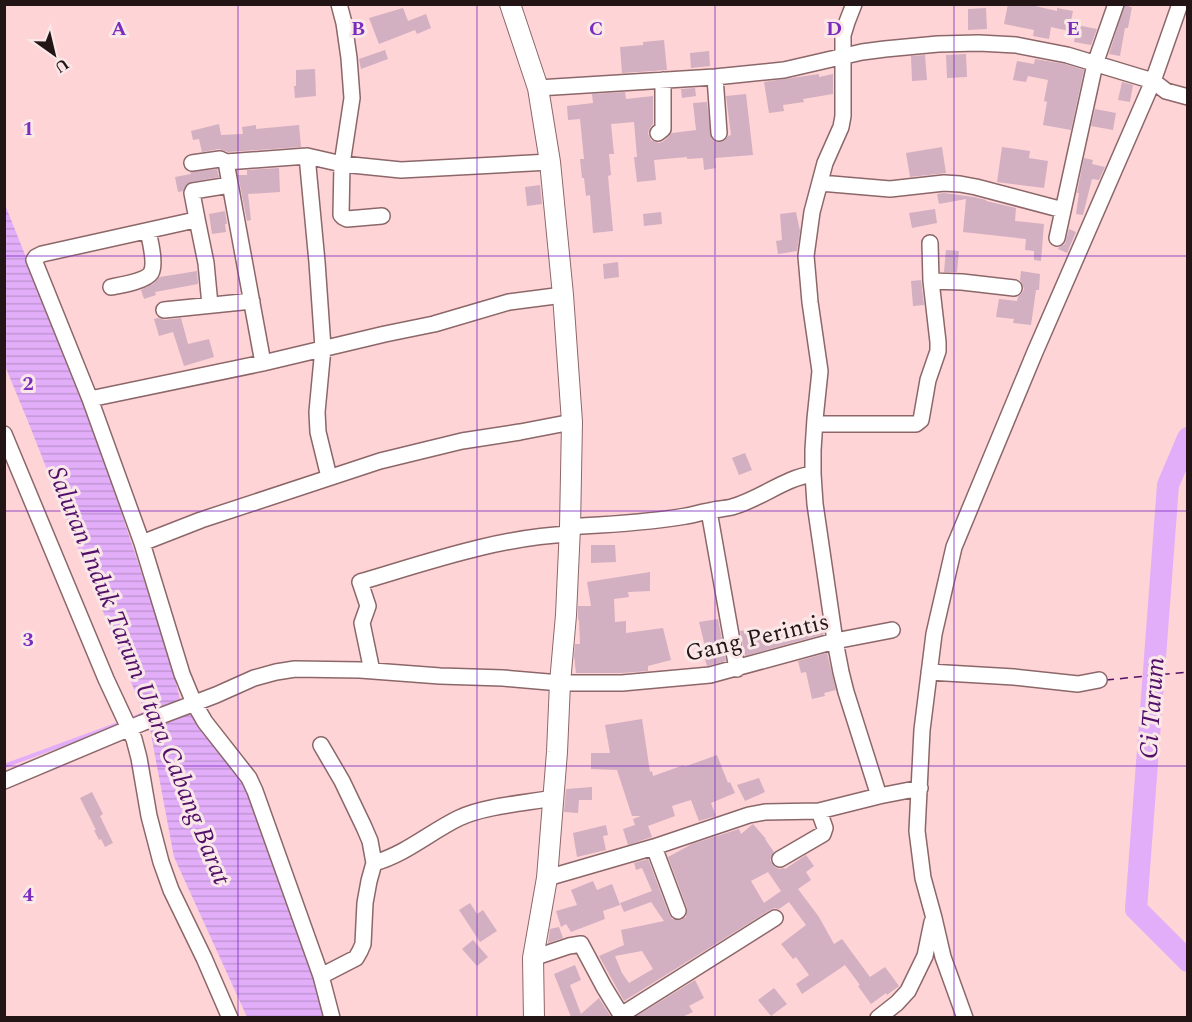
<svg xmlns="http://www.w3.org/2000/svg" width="1192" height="1022" font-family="Spectral,serif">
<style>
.water{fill:url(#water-rules)}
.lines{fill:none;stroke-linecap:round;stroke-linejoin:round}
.stream{stroke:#e2aef9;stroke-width:4}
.river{stroke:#e2aef9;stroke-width:22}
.ferry{stroke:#521068;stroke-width:1.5;stroke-dasharray:8 6;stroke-linecap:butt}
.building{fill:#d2afc1;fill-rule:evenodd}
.minor-casing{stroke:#8c6769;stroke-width:18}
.major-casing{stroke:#8c6769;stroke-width:22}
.minor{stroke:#fff;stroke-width:15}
.major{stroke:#fff;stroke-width:20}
.grid{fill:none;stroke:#7b2cbf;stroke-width:1.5;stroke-opacity:0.55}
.labels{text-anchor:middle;stroke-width:6;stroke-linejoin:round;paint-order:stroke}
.street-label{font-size:24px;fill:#231415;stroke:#fae8e9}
.water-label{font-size:26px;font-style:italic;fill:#521068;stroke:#fae8e9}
.grid-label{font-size:20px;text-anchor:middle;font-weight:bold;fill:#7b2cbf;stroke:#fae8e9;stroke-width:6;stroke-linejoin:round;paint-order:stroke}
</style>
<defs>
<pattern id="water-rules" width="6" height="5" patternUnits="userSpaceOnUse" patternTransform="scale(1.5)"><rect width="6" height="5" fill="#e2aef9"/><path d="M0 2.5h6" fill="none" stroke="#c295d5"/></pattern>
</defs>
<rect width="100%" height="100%" fill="#ffd4d6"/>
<path class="water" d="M4,202L88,413L169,655L182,707L200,724L245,787L331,1017H247L174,857L147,713L135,692L27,419L5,366Z"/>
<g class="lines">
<path class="stream" d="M136,717L147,713
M4,766L116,725"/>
<path class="river" d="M1188,438L1168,485L1136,909L1188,961"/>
<path class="ferry" d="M1106,680L1188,672"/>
</g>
<path class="building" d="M1008,4H1026L1057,11V8L1073,11L1069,31L1051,27L1049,39L1033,36L1034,30L1004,24Z
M1125,4L1129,5V7H1132L1128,28H1125L1120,56L1109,54Z
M403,8L408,21L426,14L431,28L417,34L415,30L379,44L369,18Z
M986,8L987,29L968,30V9Z
M1077,25L1097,29L1091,45L1074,42Z
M664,40L667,70L622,73L620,47L643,45V42Z
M385,50L388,59L361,69L359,59Z
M709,51L710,66L691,68L690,53Z
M966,54L967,77L947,78L946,55Z
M925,55L927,80L912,81L911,56Z
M1035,59L1065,64L1084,70L1071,130L1043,125L1047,102L1044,101L1048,80L1028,76L1026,82L1013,80L1017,61L1034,64Z
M315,69L316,96L295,98L294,86H296V70Z
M819,74V77L833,74V94L803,99L804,102L783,105L784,111L769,113L764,82Z
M1122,82L1133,85L1130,102L1118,100Z
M695,88L696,96L682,98L681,89Z
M625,92L626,99L653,96V124L649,129L648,134L651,140L659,143L664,141L672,133L696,130L693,103L707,102L711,138L715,142L724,141L728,136L731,135L726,96L746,94L753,155L715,158L716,168L704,170L703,158L687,159V157L654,160L656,180L637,182L634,157H637L634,122L611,124L614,154H609L611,175L608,176L613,231L593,233L590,195L586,196L584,178H582L580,159H584L580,119L568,120L567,106L593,103L592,94Z
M1095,109L1116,113L1113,130L1091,126Z
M219,124L221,135L243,134L242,127L256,125V129L299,125L301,147L228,152L219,149L202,152L199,139L193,140L191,131Z
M942,147L946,173L910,177L906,153Z
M1002,147L1030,151L1029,158L1048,161L1044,188L997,182Z
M1084,158L1093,160L1092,164L1105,167L1099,180L1092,179L1083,215L1076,214L1079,193H1077Z
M279,168L280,192L248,194L251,220L247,221L238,175H247V170Z
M217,169L219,177L191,182L187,184L183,191L178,192L175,177L191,174L190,172Z
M540,185L542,204L527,206L525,187Z
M944,193L974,197L986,200V201L1016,208L1015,221L1044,224L1041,261L1034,260V251L1025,250L1026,239L963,232L966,199L939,204L937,194Z
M935,209L937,223L912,228L909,213Z
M225,211L227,224H225L226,232L212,234L209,214Z
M661,212L662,224L644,226L643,214Z
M796,212L800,231L797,251L778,254L776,241L782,240L780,214Z
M1069,229L1076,232L1067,253L1058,249L1059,247L1065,244Z
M946,250L959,251L957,272H944Z
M618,262L619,277L604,279L603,264Z
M197,271L198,284L155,292L156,295L144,299L141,290L153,284L160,277Z
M1021,271L1040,274L1039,290H1036L1031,325L1013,323L1014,319L996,317L999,299L1017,301L1018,297L1022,293L1024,289L1020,280Z
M921,280L924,305L913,306L911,281Z
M158,318L165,320L181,318L188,344L209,339L214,357L184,366L173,332L159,336L154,319Z
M745,453L752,470L739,475L732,458Z
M591,545H615L616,562L591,563Z
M650,572V591L628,592L629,597L614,599L615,622L626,621V633L663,628L671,660L648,666V671L622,673H576L574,656L575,644H580L579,620L578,619V606H591L587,582Z
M718,619L726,661L707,666L704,656L706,655V650L699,622Z
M822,621L824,634L745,656L740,631L756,628L757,634L773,630L774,637L797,633L795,625Z
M827,653L836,690L824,693L825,696L812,699L806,672L801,673L798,661Z
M642,719L650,772L652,771L653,776L684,765V767L717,755L728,783L730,782L735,793L711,803L716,816L699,821L691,800L672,806L675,816L648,826L652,837L628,845L623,829L635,825L633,819L641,816H632L617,770L591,769V753H610L605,725Z
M759,778L765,792L745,801L737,785Z
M592,787V800H579L578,813L564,812L566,789Z
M92,792L103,814L100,816L113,843L105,847L101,839L99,840L94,830H96L80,798Z
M753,824L766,839H765L774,852L770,860L775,867L779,869L784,868L785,869L806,855L814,866L806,872L811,880L798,889L819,917L834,944L842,939L870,977L885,967L899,986L887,995L886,993L871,1004L858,986L860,985L845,965L802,994L796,984L809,975L796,957L793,959L781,944L806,925L789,902L779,909L774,908L770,910L624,1001L599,956L624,945L621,930L664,921L651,902L624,912L620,903L652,891L642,868L636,870L634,863L648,859L669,914L672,919L681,920L686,917L687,908L668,857L692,844L739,829L741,834ZM768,872L781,891L764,903L751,881ZM642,951L653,969L629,983L622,973L615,956Z
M606,825L608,835L603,836L606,850L577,857L573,833Z
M593,881L597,890L612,884L620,905L603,911L605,919L571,932L566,924L561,927L556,911L577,905L571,890Z
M470,903L477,914L483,910L497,931L480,942L459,910Z
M559,927L563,938L548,943L550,929Z
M473,940L488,957L477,966L462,949Z
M575,965L581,980L570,985L581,1014L599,998L611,1017H571L554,974Z
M695,980L704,998L689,1006L693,1012L682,1017H635Z
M774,988L787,1004L771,1016L758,1000Z"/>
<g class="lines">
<g class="minor-casing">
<path id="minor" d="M339,4L344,23L349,58L352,98L342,164L341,215L343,217L347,219L382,216
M854,4L847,22L843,35V116L841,127L825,163L812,212L806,256L810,302L820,371L815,419L813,450V474L815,504L835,641L841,672L846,692L879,796
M715,77L719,133
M538,88L715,77L784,70L862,52L885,49L938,44L979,43L1016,45L1067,55L1153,81L1166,91L1188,97
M658,133L663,129V80
M307,156L317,262L323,348L317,412L318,432L329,477
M226,162L307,156L342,164L401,170L550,162
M192,163L220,159L226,162L263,363
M820,183L890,189L944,183L960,184L976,187L1063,210
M230,185L193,191L192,193L197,219L195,220L42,254L36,257L34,260L90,399L142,543L182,674L194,703L205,722L249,778L255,791L321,976L332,1018
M197,219L206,263L210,305
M1057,238L1095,64L1116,4
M931,281L962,282L1014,288
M111,287C121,285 146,281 151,273C156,264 150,240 148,231
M164,310L252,301
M90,399L263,363L385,334L434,324L509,302L563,295
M815,424H916L921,420L928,380L938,351V342L931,281L930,243
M4,434L106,679L134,739L139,758L149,816L161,862L171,890L204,958L230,1018
M709,511L737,669
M570,527C609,524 648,523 686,516C694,515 701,512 709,511C716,509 724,509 732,507C761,499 784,478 813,474
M142,543L201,520L380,461L462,441L520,432L572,422
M372,671L362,623L368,606L360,582C428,562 499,537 570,534
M929,672L1014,677L1078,684L1099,680
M4,781L142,723L216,695L254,678L276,672L295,669L360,670L440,676L503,678L560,683H622L710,675L835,641L892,630
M654,847L678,911
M780,859L823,834L825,828L819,811
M374,863C406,854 430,832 459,818C484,806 526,803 554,798
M547,878L654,847L749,815L765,812L819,811L879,796L920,788
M533,958L569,946L581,944L604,987L623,1018
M321,976L356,958L360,951L363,944L365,903L369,881L374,863L370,841L364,827L342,781L321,745
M621,1015L775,918
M878,1018L897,1003L908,991L925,956L932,922
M965,1018L943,957L934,918L923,878L917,831L922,730L934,634L954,547L1035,352L1153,81L1180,4"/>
</g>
<g class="major-casing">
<path id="major" d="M510,4L538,88L550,162L563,295L572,422L570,527L566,615L560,683L557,752L547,878L533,958L534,1018"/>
</g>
<use href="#minor" class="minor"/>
<use href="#major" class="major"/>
</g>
<path class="grid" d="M238,4V1018M477,4V1018M715,4V1018M954,4V1018M4,256H1188M4,511H1188M4,766H1188"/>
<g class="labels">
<g class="street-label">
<text transform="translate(757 637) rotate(-13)" y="8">Gang Perintis</text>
</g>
<g class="water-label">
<text transform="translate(140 675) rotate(68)" y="9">Saluran Induk Tarum Utara Cabang Barat</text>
<text transform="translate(1151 708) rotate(-86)" y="9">Ci Tarum</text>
</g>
</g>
<g class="grid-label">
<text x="119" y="35">A</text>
<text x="358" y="35">B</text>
<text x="596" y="35">C</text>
<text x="834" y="35">D</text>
<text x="1073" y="35">E</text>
<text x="28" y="135">1</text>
<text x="28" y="390">2</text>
<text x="28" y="646">3</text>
<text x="28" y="901">4</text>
</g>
<rect width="1192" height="1022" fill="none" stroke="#231415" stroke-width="12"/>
<g transform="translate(54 54) rotate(146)" stroke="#fae8e9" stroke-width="4.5" paint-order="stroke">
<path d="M0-4.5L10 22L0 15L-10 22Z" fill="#231415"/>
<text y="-9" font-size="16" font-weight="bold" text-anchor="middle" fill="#231415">U</text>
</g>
</svg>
